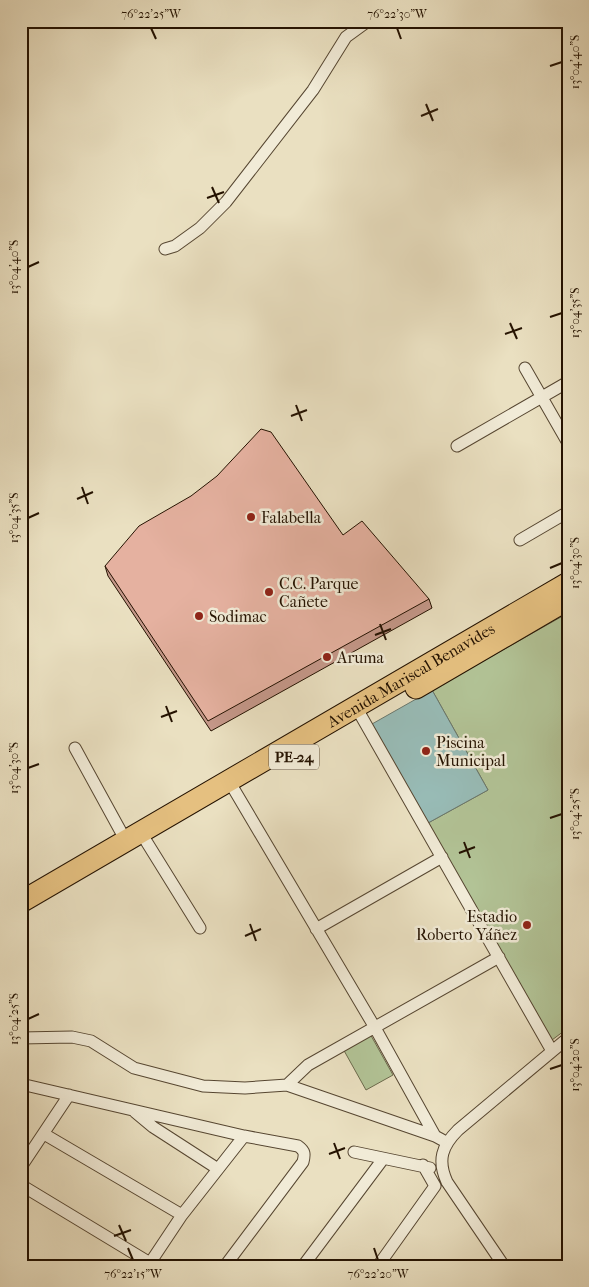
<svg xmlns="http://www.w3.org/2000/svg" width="589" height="1287" font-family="'IM FELL French Canon',serif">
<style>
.green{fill:#b2c396;stroke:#6b6a4c}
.water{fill:#98bcb7;stroke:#6a786e}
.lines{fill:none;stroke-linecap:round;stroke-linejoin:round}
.street-casing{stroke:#564631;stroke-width:13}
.highway-casing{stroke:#241201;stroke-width:23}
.street{stroke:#f1ebd7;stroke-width:11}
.highway{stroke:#e5c080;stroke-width:21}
.wall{fill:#c5988a;stroke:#241201}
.building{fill:#e5b1a0;stroke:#241201}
.ticks{fill:none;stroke:#241201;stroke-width:2}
.poi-dot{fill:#8f2418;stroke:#f1ebd7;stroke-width:2}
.labels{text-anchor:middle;stroke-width:5;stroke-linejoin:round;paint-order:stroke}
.shield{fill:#f1ebd7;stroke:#625341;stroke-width:1}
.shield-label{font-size:15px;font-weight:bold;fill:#241201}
.poi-label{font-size:16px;fill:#241201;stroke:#f1ebd7;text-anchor:start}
.street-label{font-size:16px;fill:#241201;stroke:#f1ebd7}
.neatline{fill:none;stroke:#241201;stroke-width:2}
.ticks-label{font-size:12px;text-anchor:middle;fill:#241201}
</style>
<rect width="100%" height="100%" fill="#eae0c1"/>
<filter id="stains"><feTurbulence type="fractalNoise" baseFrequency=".004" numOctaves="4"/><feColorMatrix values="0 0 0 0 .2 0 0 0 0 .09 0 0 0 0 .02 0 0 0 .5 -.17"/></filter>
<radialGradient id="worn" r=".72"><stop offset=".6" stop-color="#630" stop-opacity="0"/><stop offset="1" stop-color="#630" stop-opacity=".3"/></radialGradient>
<path class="green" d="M568,613V1028L552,1040L428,823L488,790L432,690Z
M369,1032L393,1075L366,1090L342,1047Z"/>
<path class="water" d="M432,690L488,790L428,823L372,724Z"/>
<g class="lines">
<g class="street-casing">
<path id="street" d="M165,249L175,246L200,228L226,202L313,90L346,37L368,21
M525,368L568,443
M457,446L568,382
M520,540L568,512
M356,707L552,1051
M75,748L126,841
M229,781L374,1026L435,1136
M146,841L200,928
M316,929L442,857
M21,1038L72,1037L91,1041L134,1068L203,1086L245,1088L287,1085L435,1136L446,1142
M21,1084L244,1136L298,1146C305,1151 305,1154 303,1162L225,1266
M287,1085L308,1065L499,957
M135,1112L153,1127L218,1169
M44,1134L182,1215
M354,1152L430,1168
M21,1167L69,1095
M21,1185L155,1266
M150,1263L182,1215L244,1136
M303,1266L383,1159
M378,1266L435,1186L423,1165
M504,1266L447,1182C437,1160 442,1146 458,1130L568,1038"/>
</g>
<g class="highway-casing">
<g id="highway">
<path d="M416,688L560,604"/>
<path id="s1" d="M21,902L568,583"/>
</g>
</g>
<use href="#street" class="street"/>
<use href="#highway" class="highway"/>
</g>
<path class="wall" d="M343,535L429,599L432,608L211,731L108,576L105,566Z"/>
<path class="building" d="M261,429L271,432L343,535L362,521L429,599L208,721L105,566L139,526L191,496L217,476Z"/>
<path class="ticks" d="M151,28L156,39M397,28L401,39M550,66L562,62M426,104L433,121M421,116L438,109M212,187L219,203M207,198L224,192M28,267L39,262M550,317L562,313M510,323L517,339M505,334L522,328M296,405L302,421M291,416L307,410M82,487L88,504M77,499L93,492M28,518L39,513M550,568L562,563M380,624L386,640M375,635L391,629M166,706L172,722M161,717L177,711M28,768L39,764M550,818L562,814M464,842L470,858M459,853L475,847M250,924L256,941M245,936L261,929M28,1019L39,1014M550,1069L562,1065M334,1143L340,1159M329,1154L345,1148M119,1225L126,1241M114,1236L131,1230M128,1248L133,1260M374,1248L378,1260"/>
<g class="poi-dot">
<circle cx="251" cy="517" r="5"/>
<circle cx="269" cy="592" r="5"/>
<circle cx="199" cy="616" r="5"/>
<circle cx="327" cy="657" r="5"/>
<circle cx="426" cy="751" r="5"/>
<circle cx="527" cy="925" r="5"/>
</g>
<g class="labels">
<rect class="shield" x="269" y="744.5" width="50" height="25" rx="4"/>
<g class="shield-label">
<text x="294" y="762">PE-24</text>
</g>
<g class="poi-label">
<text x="261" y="523">Falabella</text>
<text x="279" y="589">C.C. Parque<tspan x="279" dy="18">Cañete</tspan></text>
<text x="209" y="622">Sodimac</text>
<text x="337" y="663">Aruma</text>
<text x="436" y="748">Piscina<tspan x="436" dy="18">Municipal</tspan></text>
<text x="517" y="922" text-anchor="end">Estadio<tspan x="517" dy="18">Roberto Yáñez</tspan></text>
</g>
<g class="street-label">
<text dy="6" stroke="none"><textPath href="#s1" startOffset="451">Avenida Mariscal Benavides</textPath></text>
</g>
</g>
<rect width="589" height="1287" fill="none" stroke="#eae0c1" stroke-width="55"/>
<rect x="28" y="28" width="534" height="1232" class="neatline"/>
<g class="ticks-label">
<text x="151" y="18">76°22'25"W</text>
<text x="397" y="18">76°22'30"W</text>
<text transform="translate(575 62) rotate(-90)" y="4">13°04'40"S</text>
<text transform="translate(14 267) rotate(-90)" y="4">13°04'40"S</text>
<text transform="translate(575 313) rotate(-90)" y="4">13°04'35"S</text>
<text transform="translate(14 518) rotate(-90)" y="4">13°04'35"S</text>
<text transform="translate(575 563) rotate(-90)" y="4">13°04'30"S</text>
<text transform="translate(14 768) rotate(-90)" y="4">13°04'30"S</text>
<text transform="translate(575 814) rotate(-90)" y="4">13°04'25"S</text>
<text transform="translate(14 1019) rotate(-90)" y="4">13°04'25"S</text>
<text transform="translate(575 1065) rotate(-90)" y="4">13°04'20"S</text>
<text x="133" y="1278">76°22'15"W</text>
<text x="378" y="1278">76°22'20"W</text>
</g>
<rect width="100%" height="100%" filter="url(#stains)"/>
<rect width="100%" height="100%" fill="url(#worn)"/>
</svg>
